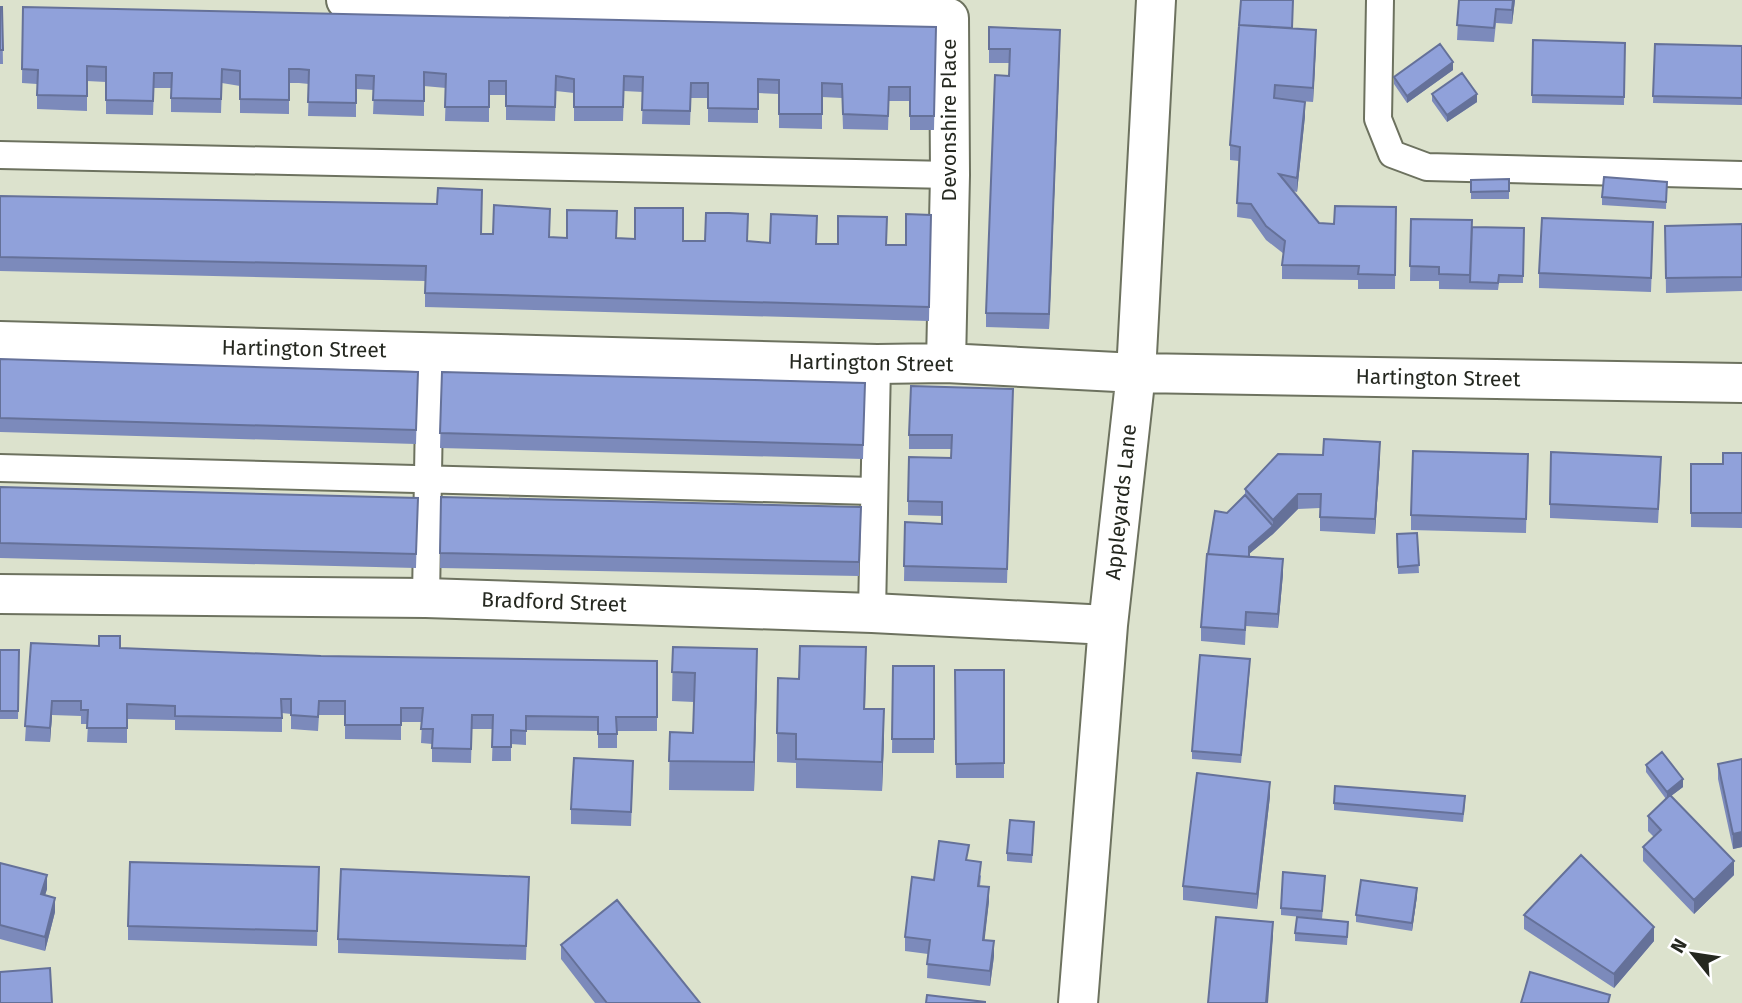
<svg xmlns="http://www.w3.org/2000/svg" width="1742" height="1003" font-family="'Fira Sans',sans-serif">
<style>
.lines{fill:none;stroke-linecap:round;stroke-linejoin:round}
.service-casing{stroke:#6d725f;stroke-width:30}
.minor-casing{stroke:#6d725f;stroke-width:42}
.service{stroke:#fff;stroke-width:26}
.minor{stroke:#fff;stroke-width:38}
.wall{fill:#7c8abb}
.shaded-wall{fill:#657199}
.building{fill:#90a1da;stroke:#657199;stroke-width:2}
.labels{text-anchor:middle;stroke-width:6;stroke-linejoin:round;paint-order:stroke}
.street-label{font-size:21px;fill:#252820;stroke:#fff}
</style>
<rect width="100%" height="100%" fill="#dce2cd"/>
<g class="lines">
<g class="service-casing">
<path id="service" d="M1380,0L1378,119L1392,154L1427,167L1742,175
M0,155L950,175
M0,468L873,491
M426,598L430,352
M872,613L877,364"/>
</g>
<g class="minor-casing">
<path id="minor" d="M346,0L949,18L950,175L946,363
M0,341L877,364L946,363L1136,373L1742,383
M0,594L426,598L872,613L1108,625
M1078,1003L1108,625L1136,373L1156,0"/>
</g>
<use href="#service" class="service"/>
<use href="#minor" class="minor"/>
</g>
<path class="wall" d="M1459,0H1515L1512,24L1496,23L1494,42L1457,40Z
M0,7H2L3,64H0Z
M23,7L936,27L934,130H910V101H889L888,130L843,129L842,98L822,97V129L779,128V94L758,93V123L708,122V98H691L690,125L642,124L643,92L624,91L623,121H574V93L556,91L555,121L506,120V95H489V122L445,121L446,88L424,86V116L373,114L374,90L356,89V117L308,116L309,84L299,83H289V114L240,113V86L222,83L221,113L171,112V88H154L153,115L106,114V82L87,81V111L37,109V84L22,83Z
M989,27L1060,44L1049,329L986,327V313L1010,63H989Z
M1293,28L1316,44L1313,102L1299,101L1305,116L1297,192L1293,191L1319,223L1334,224L1396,207L1395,289H1358V280L1282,279V265L1284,254L1266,240L1251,219L1237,217L1239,161L1230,160V145Z
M1533,40L1625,43L1624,105L1532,103Z
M1655,44L1742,46V105L1653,103Z
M1453,70L1407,103L1394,84V77Z
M1432,94L1477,102L1447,122L1432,101Z
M1509,179V199H1471V180Z
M1667,182L1666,209L1602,205V197Z
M0,196L481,234H493L550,223V237L770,243L906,245L931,215L929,321L425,307V281L0,271Z
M1411,219L1472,227L1524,228L1523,283H1499L1498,290L1439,289V281H1410Z
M1742,224V291L1666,293L1665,226Z
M1653,236L1651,292L1539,288V273Z
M0,359L418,372L416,444L0,432Z
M442,372L865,383L863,459L440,448Z
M1013,389L1007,583L904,581L905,522L942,524V516L908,515V501L951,458V449H909V435Z
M1742,453V528L1691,527V464H1723Z
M1528,454L1526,533L1411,530V515Z
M1380,456L1375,534L1320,531V508L1298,509L1273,534L1249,554V557L1283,574L1278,628L1246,626L1245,645L1201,641V627L1208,554L1245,495V489Z
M1661,471L1658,523L1550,518V504Z
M0,487L418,498L416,568L0,558Z
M441,497L861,507L859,576L440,568Z
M1417,533L1419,573L1398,574L1397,534Z
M31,643L120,648L321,656L657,661V731H617V748H598V731L526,730V745L511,744V761H492L493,729H472L471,763L432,762V744L421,743L422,722H401V740L345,739V715H319L318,731L291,729V714L282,713V732L175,730V720L127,719V743L87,742L88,724H81V716L52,715L50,742L25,741Z
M673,647L757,677L754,791L669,790L670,732L693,733L694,702L672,701Z
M0,650H19L18,719H0Z
M893,666H934V753H892Z
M1250,667L1241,763L1192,759V751Z
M955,670H1004V778H956Z
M866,676L865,709L884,738L882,791L796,788V763L777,762V733L799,679Z
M1742,759V847L1733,849L1718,779V764Z
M1646,765L1683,787L1671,796L1734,875L1694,914L1643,861V847L1654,837L1648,831V816L1666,799L1646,772Z
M633,775L631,826L571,824V809Z
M1270,796L1257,909L1183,900V886Z
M1334,803L1465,804L1463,822L1334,810Z
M1034,829L1032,863L1007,861V853Z
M969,861L981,876L980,886L989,901L984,940L994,956L990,986L927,978L928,954L905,951V937L934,880Z
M0,863L47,889L45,895L55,912L45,951L0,939Z
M319,867L317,946L128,940V926Z
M529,877L526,960L338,953V939Z
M1325,883L1322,919L1281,915V908Z
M1417,896L1412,931L1356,922V915Z
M1524,915L1654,941L1614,988L1524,929Z
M1348,929L1347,945L1295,941V933Z
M561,945L700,1003H595L561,959Z"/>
<path class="shaded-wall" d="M1513,0H1515L1512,24V10Z
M1060,30V44L1049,329V314Z
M1316,30V44L1313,102V88Z
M1453,62V70L1407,103V96Z
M1477,94V102L1447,122V115Z
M1305,102V116L1297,192V178Z
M1380,442V456L1375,534V519Z
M1298,494V509L1273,534L1249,554V547L1273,526V520Z
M1283,559V574L1278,628V614Z
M757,649V677L754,791V762Z
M52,701V715L50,742V728Z
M884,709V738L882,791V762Z
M1683,779V787L1667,799V792Z
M1270,782V796L1257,909V894Z
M1742,832V847L1733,849V834Z
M1734,861V875L1694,914V900Z
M47,875V889L41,908V894Z
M989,887V901L983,954V940Z
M1417,888V896L1412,931V923Z
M55,898V912L45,951V937Z
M1273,922V936L1268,1003H1266Z
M1654,927V941L1614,988V974Z
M994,941V956L990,986V971Z"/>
<path class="building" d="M1241,0H1293L1292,28L1239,25Z
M1459,0H1513L1512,10L1496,9L1494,28L1457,25Z
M0,7H2L3,50H0Z
M23,7L936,27L934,116H910V87H889L888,116L843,114L842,84L822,83V114H779V80L758,79V109L708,108V83H691L690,111L642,110L643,77L624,76L623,107H574V79L556,76L555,107L506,106V81H489V107H445L446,74L424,72V101L373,100L374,76L356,75V103L308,102L309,70L299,69H289V100L240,99V71L222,69L221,99L171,98L172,73H154L153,101L106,100V67L87,66V96L37,95L38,70L22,69Z
M1239,25L1316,30L1313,88L1275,85L1274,98L1305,102L1297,178L1279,174L1319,223L1334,224L1335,206L1396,207L1395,275L1358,274L1359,266L1282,265L1285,241L1266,226L1251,204L1237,203L1240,147L1230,145Z
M989,27L1060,30L1049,314L986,313L995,75L1009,76L1010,49H989Z
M1533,40L1625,43L1624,97L1532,95Z
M1440,44L1453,62L1407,96L1394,77Z
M1655,44L1742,46V98L1653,96Z
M1462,73L1477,94L1447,115L1432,94Z
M1604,177L1667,182L1666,202L1602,197Z
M1509,179V191L1471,192V180Z
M438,188L482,190L481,234H493L494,205L550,209L549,237L567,238V210L617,211L616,238L635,239V208H683V241H705L706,213H729L748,214L747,241L770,243L771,214L817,216L816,244H838V216L887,217L886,245H906V214L931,215L929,307L425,293L426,266L0,257V196L437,204Z
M1542,218L1653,222L1651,278L1539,273Z
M1411,219L1472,220L1470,275L1439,274V267L1410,266Z
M1742,224V277L1666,278L1665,226Z
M1472,227L1524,228L1523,276L1499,275L1498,283L1470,282Z
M0,359L418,372L416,430L0,418Z
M442,372L865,383L863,445L440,433Z
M911,386L1013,389L1007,569L904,566L905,522L942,524V502L908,501L909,457L951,458L952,435H909Z
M1324,439L1380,442L1375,519L1320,517L1321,494H1298L1273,520L1245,489L1278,454L1323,455Z
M1413,451L1528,454L1526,519L1411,515Z
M1551,452L1661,457L1658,509L1550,504Z
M1723,453H1742V513H1691V464H1723Z
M0,487L418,498L416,554L0,543Z
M1245,495L1273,526L1249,547V557L1208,554L1215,511L1227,513Z
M441,497L861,507L859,562L440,553Z
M1417,533L1419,565L1398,567L1397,534Z
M1207,554L1283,559L1278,614L1246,612L1245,630L1201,627Z
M99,636H120V648L321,656L657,661V717H616L617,734H598V717L526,716V731L511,730V747H492L493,715H472L471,749L432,748L433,729H421L423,708H401V725H345V701H319L318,717L291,715V699H281L282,718L175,716V706L127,704V728H87L88,710H81V701H52L50,728L25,726L31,643L99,646Z
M800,646L866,647L864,709H884L882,762L796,759V734L777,733L778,678L799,679Z
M673,647L757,649L754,762L669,761L670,732L693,733L695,673L672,672Z
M0,650H19L18,711H0Z
M1200,655L1250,659L1241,755L1192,751Z
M893,666H934V739H892Z
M955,670H1004V763L956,764Z
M1662,752L1683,779L1667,792L1646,765Z
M574,758L633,761L631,812L571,809Z
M1742,759V832L1733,834L1718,764Z
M1197,773L1270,782L1257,894L1183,886Z
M1335,786L1465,796L1463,814L1334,803Z
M1670,795L1734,861L1694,900L1643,847L1661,830L1648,816Z
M1010,820L1034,822L1032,855L1007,853Z
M939,841L969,845L966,860L981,862L978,886L989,887L983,940L994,941L990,971L927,964L930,940L905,937L912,877L934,880Z
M1581,855L1654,927L1614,974L1524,915Z
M130,862L319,867L317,931L128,926Z
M0,863L47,875L41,894L55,898L45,937L0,925Z
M341,869L529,877L526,946L338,939Z
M1283,872L1325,876L1322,911L1281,908Z
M1361,880L1417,888L1412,923L1356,915Z
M617,900L700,1003H607L561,945Z
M1216,917L1273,922L1266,1003H1208Z
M1297,917L1348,922L1347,937L1295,933Z
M50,968L52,1003H0V972Z
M1530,972L1610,995L1608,1003H1521Z
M927,995L985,1002V1003H926Z"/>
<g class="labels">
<g class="street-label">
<text transform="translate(949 120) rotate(-90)" y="7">Devonshire Place</text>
<text transform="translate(304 349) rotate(1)" y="7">Hartington Street</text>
<text transform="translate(871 363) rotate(1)" y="7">Hartington Street</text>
<text transform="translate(1438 378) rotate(1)" y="7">Hartington Street</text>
<text transform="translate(1121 502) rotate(-84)" y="7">Appleyards Lane</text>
<text transform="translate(554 602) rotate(2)" y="7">Bradford Street</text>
</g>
</g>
<g transform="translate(1693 954) rotate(300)" stroke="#ffffff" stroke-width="5" paint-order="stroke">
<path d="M0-5L12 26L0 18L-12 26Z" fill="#252820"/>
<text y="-10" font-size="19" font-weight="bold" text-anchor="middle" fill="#252820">N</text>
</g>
</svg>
